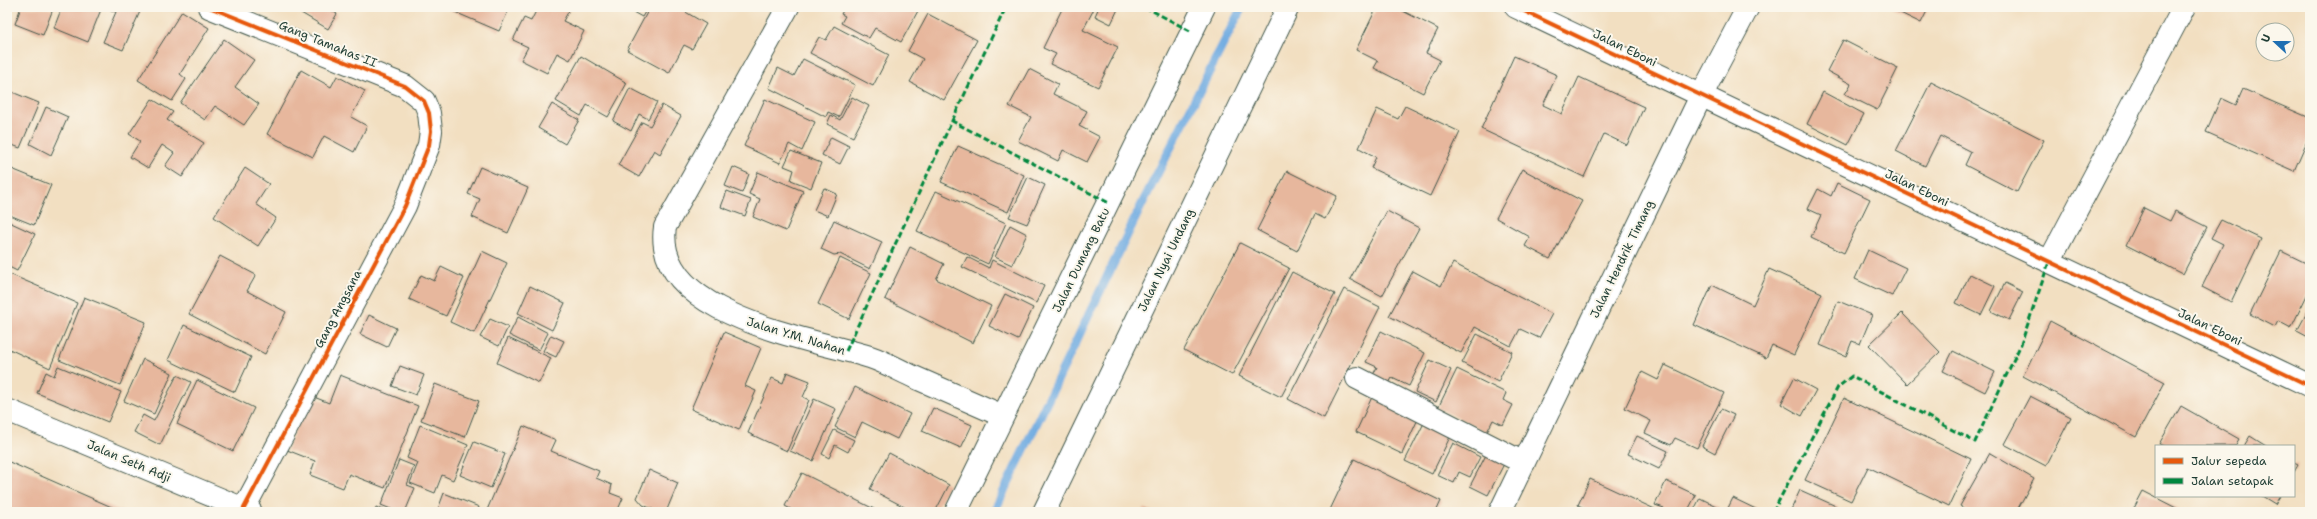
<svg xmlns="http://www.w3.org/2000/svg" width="2317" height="519" font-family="'Shantell Sans',sans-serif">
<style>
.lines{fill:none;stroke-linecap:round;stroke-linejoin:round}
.stream{stroke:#70abe1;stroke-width:9}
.building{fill:#e7b79d}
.minor-casing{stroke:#3f5549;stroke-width:24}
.minor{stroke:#fff;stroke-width:22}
.quiet{stroke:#00873e;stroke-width:3;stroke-dasharray:6 3;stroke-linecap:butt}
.cycleway-casing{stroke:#fbf7ec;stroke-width:6}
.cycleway{stroke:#e8590c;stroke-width:4}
.labels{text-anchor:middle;stroke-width:4;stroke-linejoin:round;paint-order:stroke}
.street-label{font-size:12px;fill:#1f3d34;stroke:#fbf7ec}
</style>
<rect width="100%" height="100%" fill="#fbf7ec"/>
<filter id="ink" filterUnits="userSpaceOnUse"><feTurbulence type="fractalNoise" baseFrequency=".025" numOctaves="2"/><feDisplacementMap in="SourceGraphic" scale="8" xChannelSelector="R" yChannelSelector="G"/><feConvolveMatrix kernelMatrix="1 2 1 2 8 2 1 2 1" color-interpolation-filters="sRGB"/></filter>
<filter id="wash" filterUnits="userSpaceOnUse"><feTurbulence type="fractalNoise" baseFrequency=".012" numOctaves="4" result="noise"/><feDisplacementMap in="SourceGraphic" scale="16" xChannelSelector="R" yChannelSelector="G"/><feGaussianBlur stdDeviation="0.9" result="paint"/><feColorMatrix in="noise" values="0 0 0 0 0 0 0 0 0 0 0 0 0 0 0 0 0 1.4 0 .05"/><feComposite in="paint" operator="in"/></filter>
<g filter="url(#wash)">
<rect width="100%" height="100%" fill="#f2dfc1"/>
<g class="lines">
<path class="stream" d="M994,512L1143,202L1242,7"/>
</g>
<g id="blocks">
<path class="building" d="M21,7L53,9L43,35L15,24Z
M62,7H102L88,42L54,28Z
M104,7H142L123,50L103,42L116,12Z
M291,7H326L337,14L328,29Z
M443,7H510L499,31Z
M538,7H571L563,21L584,31L570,60L557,53L547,73L521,60L528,47L513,40L524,18L531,21Z
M624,7H648L642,17Z
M650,7H677L706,24L692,49L684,45L669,73L627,50Z
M845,7H915L919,9L901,42L875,28L869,38L841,23L845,16L841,14Z
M1063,7H1095L1083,30L1118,47L1098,87L1050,64L1056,54L1043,48Z
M1099,7H1119L1111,24L1095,16Z
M1377,7H1395L1438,29L1426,53L1440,60L1423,93L1374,68L1378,61L1356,50Z
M1888,7H1929L1921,23Z
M182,11L209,28L180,74L186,79L172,101L138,80Z
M928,14L977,40L944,100L910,82L923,59L908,51Z
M834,26L889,55L873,86L810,53L819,37L826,40Z
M224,39L254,60L235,87L259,104L244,125L215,106L205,120L180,103Z
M1843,40L1898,68L1877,110L1845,94L1851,84L1827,71Z
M581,56L627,83L608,117L587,105L581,116L556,101Z
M1514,56L1557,75L1543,105L1562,114L1579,77L1644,107L1627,145L1604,134L1584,177L1481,129Z
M803,59L855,85L839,117L828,112L826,117L769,88L778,68L794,76Z
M1029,69L1058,84L1053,94L1087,111L1079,126L1100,137L1087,162L1063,150L1058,161L1018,141L1031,117L1009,106Z
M301,70L331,87L337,76L365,91L351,117L367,126L354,152L324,136L313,157L267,134Z
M1931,82L2044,140L2017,192L1965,165L1971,152L1940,136L1925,166L1896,151Z
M630,88L657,102L648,119L639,114L631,131L613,121Z
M2243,89L2310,118V134L2294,171L2206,132L2221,98L2236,105Z
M7,90L39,103L20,148L7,143Z
M1823,92L1864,114L1848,145L1807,124Z
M852,97L869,106L853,137L827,124L831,115L840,120Z
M152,99L173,112L167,120L204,143L182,177L165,166L174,153L162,145L148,168L130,157L140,141L129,134Z
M765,99L815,122L802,151L789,144L780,163L744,146Z
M552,104L579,120L565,144L538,128Z
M662,105L681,116L660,154L654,150L639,177L618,165L642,122L650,126Z
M1405,106L1460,132L1430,196L1371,168L1376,157L1359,148L1377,109L1398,119Z
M46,107L68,117L51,155L30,144Z
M831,137L849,146L840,164L822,155Z
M958,146L1024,175L1008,212L941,182Z
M791,151L821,163L811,188L791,180L794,170L784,166Z
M7,167L51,185L34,225L7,214Z
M480,167L528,188L508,233L472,217L480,199L468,194Z
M733,167L749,174L742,193L725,186Z
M245,168L269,184L256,204L276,218L258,246L214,217Z
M1522,169L1582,201L1550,259L1525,246L1530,237L1496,218Z
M1287,171L1337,196L1325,219L1315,214L1297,251L1257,230Z
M758,172L803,191L786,231L753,217L760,199L749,194Z
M1028,177L1045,185L1027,224L1009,217Z
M1837,183L1870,199L1844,253L1811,237L1821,215L1808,209L1818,189L1831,196Z
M824,188L837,194L828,216L814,210Z
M727,191L751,200L745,216L721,207Z
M936,191L1006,223L988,264L917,231Z
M2144,208L2170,221L2175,211L2207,227L2183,274L2126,245Z
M1387,211L1419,228L1382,296L1350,279Z
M834,220L882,242L870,269L840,254L834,255L821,249Z
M2221,220L2261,239L2231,302L2202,287L2223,244L2211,238Z
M7,221L35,234L17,271L7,266Z
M1010,225L1027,234L1012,265L995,257Z
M1240,243L1289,268L1232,375L1184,350Z
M910,247L944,264L936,279L991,306L973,343L885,299Z
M1868,250L1906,268L1892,296L1855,279Z
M482,251L507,263L474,333L450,322Z
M2281,251L2310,265V289L2291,328L2278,321L2275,327L2250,314Z
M220,256L256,275L247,291L286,312L265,354L189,314Z
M967,257L989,268L992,260L1044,286L1036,303L962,267Z
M840,258L871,273L849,319L818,304Z
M1453,263L1552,314L1539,338L1520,329L1511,346L1475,327L1461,353L1389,316L1413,271L1441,286Z
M441,267L464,278L446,316L409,299L421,275L434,281Z
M1769,269L1822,293L1794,355L1772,345L1766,358L1694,325L1712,285L1753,305Z
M1292,272L1335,294L1281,397L1239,376Z
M7,273L77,303L50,368L7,348Z
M1970,274L1995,286L1981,315L1956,303Z
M2005,283L2023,292L2009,320L1991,311Z
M530,286L565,303L552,330L518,313Z
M1344,289L1380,307L1324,418L1288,399Z
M1005,294L1033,308L1018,340L989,326Z
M84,297L146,322L120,385L59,360Z
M1838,301L1872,315L1860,344L1852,341L1846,356L1820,345Z
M2310,307V338L2297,331Z
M1902,313L1940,352L1907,384L1869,345Z
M369,315L396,328L387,347L360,334Z
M518,317L548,333L539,350L509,335Z
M490,319L508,327L499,346L480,337Z
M2050,321L2165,382L2136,437L2023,376Z
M184,325L251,357L235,392L168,360Z
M1381,331L1425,353L1409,386L1392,378L1388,385L1372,377L1377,367L1366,362Z
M724,332L761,348L745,386L756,391L739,430L691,409Z
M1477,334L1512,352L1498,382L1462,363Z
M551,335L564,341L556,357L543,351Z
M508,338L551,358L539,383L497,363Z
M1953,351L1995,372L1985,392L1943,371Z
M143,359L172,373L154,414L124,401Z
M1430,360L1451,370L1436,402L1415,392Z
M1665,365L1724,393L1697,448L1675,438L1671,445L1645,433L1651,421L1625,408L1642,372L1658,380Z
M58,366L121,392L108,422L37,393L46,372L54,376Z
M400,366L424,375L416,395L392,386Z
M1457,369L1506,393L1503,400L1513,405L1503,425L1493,420L1487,432L1438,408Z
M787,372L810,381L803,397L809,400L787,451L748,433L772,378L783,383Z
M177,375L191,382L160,445L134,432L143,415L154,421Z
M340,375L418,406L385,488L349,474L343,488L310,475L315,461L287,450L309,395L329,403Z
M1794,378L1816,390L1802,416L1781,404Z
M197,380L254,408L233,451L177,424Z
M435,384L479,401L465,437L421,420Z
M855,387L910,414L897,439L862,422L855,437L835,427Z
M2030,396L2071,417L2046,466L2004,444Z
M1372,397L1418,419L1402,454L1356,432Z
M1844,398L1971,459L1949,506L1868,467L1851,501L1805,480Z
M814,399L836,409L813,461L790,451Z
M2181,406L2239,439L2235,446H2164L2159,444Z
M933,408L972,425L961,448L922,431Z
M1721,409L1734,415L1715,453L1702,446Z
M1424,423L1451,435L1432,474L1405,461Z
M420,425L468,445L453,480L442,475L435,493L410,483L418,463L407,458Z
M523,426L556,440L551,451L599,471L596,478L612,485L610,493L623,498L617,512H493L487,510Z
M834,430L854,440L848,452L835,445L829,458L822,454Z
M1637,436L1668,451L1659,469L1628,454Z
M2250,436L2266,446H2244Z
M474,442L505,454L491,488L460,475Z
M1453,443L1480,457L1470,477L1459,472L1454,483L1437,475Z
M889,453L949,485L935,512H914L870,489Z
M1990,453L2034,479L2016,512H1970L1960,506Z
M1486,455L1504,464L1488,495L1470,486Z
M1354,459L1441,501L1436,512H1329Z
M399,460L414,466L407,485L415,488L405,512H398L381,505Z
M7,461L123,512H7Z
M2294,463L2298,465L2294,472Z
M649,470L678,483L666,512H659L643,505L637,498Z
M802,473L880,512H796L785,506Z
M1590,479L1659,511V512H1587L1588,510L1578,505Z
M1666,481L1696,495L1687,512H1662L1664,508L1655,505Z
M1800,490L1838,507L1835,512H1790Z
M2143,491L2184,512H2132Z
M444,493L479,507L477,512H437Z
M2262,496H2280L2275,504Z
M1700,498L1720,508L1718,512H1693Z
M1733,498L1762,512H1726Z
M376,507L389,512H374Z
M1144,508L1153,512H1142Z"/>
</g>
</g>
<g filter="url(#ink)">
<use href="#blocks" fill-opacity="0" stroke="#3f5549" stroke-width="1"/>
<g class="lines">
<g class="minor-casing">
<path id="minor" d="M209,7L405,86L424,101L429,113L431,131L429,145L405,206L242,512
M788,7L665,227C652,315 810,338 870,357C885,362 899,370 914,377C944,390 973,403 1003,416
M1516,7L2310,386
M2049,262L2184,7
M1357,378L1524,463
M7,410L251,512
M956,512L1204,7
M1044,512L1288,7
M1500,512L1701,96L1748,7"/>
</g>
<use href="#minor" class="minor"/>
<path class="quiet" d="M1145,7L1192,32
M952,121L1006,7
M846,351L952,121L1109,203
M1773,512L1838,387L1852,376L1975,442L2021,344L2049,262"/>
<g class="cycleway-casing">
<path id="cycleway" d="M209,7L405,86L424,101L429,113L431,131L429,145L405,206L242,512
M1516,7L2310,386"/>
</g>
<use href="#cycleway" class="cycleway"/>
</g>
</g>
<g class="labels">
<g class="street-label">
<text transform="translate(328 44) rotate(22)" y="4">Gang Tamahas II</text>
<text transform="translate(1625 48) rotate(26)" y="4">Jalan Eboni</text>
<text transform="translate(1917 188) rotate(26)" y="4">Jalan Eboni</text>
<text transform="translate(1622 259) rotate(-64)" y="4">Jalan Hendrik Timang</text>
<text transform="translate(1081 260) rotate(-64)" y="4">Jalan Dumang Batu</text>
<text transform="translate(1166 260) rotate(-64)" y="4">Jalan Nyai Undang</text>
<text transform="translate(338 309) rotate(-62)" y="4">Gang Angsana</text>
<text transform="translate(2210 327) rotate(26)" y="4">Jalan Eboni</text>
<text transform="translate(796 336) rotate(17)" y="4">Jalan Y.M. Nahan</text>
<text transform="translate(129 461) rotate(23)" y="4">Jalan Seth Adji</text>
</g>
</g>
<rect width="2317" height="519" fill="none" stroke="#fbf7ec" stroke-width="24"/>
<rect x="2155" y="445" width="140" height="52" fill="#fbf7ec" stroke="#a3ada2"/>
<rect x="2163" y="458" width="20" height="6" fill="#e8590c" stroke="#a3ada2"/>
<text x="2191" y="465" font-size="12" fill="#1f3d34">Jalur sepeda</text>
<rect x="2163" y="478" width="20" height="6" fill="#00873e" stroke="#a3ada2"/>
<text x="2191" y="485" font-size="12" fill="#1f3d34">Jalan setapak</text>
<g transform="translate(2275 42) rotate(292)"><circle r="19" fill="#fbf7ec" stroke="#a3ada2"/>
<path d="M0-3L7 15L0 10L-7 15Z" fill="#1f6fb2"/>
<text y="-6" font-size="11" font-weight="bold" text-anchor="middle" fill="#1f3d34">U</text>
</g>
</svg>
